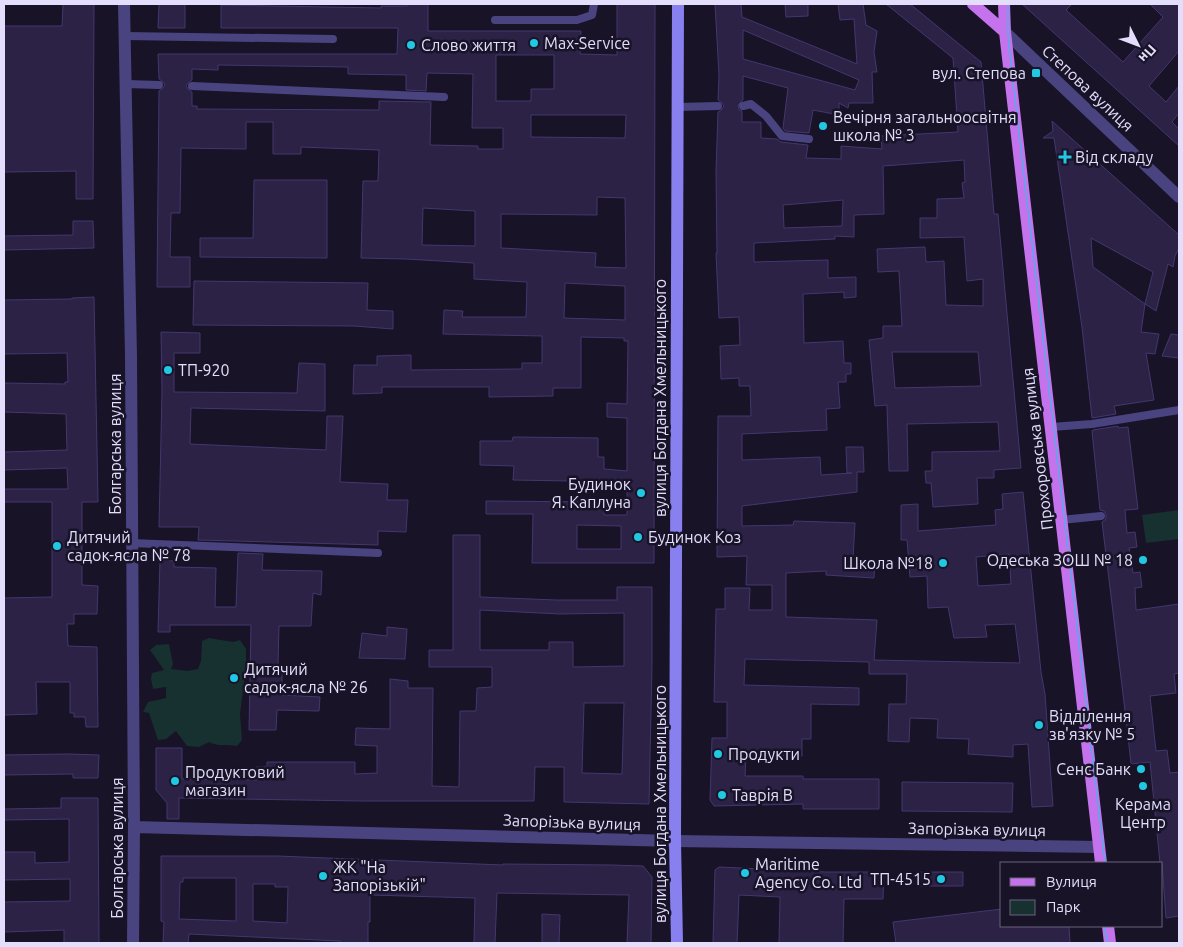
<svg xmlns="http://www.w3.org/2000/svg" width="1183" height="947" font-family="Ubuntu,sans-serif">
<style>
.green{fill:#173030}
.building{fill:#2b2246;stroke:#44376f;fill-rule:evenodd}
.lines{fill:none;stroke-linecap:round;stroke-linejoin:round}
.lane{stroke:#494480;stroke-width:8}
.street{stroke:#494480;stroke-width:12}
.secondary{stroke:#8880ef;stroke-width:12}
.primary{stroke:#c572ed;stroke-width:12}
.tram{stroke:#21c8e3;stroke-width:1}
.poi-dot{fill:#21c8e3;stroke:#181327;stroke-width:2}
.labels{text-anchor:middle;stroke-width:5;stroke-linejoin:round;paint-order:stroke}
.poi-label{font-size:16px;fill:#e2defb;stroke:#181327;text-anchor:start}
.street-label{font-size:16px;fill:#e2defb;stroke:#181327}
</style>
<rect width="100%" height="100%" fill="#181327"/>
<path class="green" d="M1179,510V539L1146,543L1142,515Z
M209,638L233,642L240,640L246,649V667L240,714L242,740L237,746C227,744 218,747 209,742L199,747L187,746L176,731L166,739L158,740L149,713L143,712L148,702L166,698V687L153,689L151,679L152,673L164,670L150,650L156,645L169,644L173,664L171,669L187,671L198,669L201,661L202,641Z"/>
<path class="building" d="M63,4H94L93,199H76V171L4,172V26H62Z
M159,4H185V28H158Z
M407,4H428V31H581L580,54L617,55V4H655L654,563H532L533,514H486V501L604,502V515H627V482L513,480L514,466L480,465V441H512L513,437L598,438V457H604V469L627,471V418L607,417V403L627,404L628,341H624V338L581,337V388H553V396L489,397V387H382V393L353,394L354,365H377V356L411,355V370L522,369V363H542V336L443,334L444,310L463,311L462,317H526L527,282L474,279V263L406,259L361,258L363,181H378L379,150L301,147V154H273V122H246V149L181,148L180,213H171L170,257H190V287H157L159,91L163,88L165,85L162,81L159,79L158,54H397L398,28H221V5L381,8V6H407ZM496,55H554V89H531V101H496ZM218,65L348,67V74L406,75V90L426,91L427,73L473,74L472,128H503V149H478V146L430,145L431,102L379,101V110L197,109V106H192V92L189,90L186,86L188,83L192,80V69L218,70ZM531,115H626L625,138L531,137ZM597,197L625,198L626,268L595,267L596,253L501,248V214L597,215ZM423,208L475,211V246L422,245ZM565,283L625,286V320L564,318ZM577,525L621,526V549H577Z
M715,4H741L742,17L857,64L854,19L840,20L838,4H863L866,25L877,31L874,52L877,72H872L873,103H849L848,108L839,103V115L813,110L809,133L785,131L783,128L788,88L743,76V100L738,105L739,110L742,111V122H761V138L777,139L781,142L808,145L806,158L841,159V146L882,149L881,136L958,132L953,58L886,4H910L981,62L994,214H998L1021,468L994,470V478H977L978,504L933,507L931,483H926L925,471H932V452L1000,451L998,422L907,424L908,471H889L887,405L875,406L869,340L883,338V326H902L899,271L878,272L877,249L925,247L926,262L944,261L946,305L983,306V279L967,281L964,237L920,238V218H937V199L964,198L962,183L965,182L964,160L883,166L884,214L854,215V237L835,236V239L754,243V262L828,260V278L856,277V297L844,298V292L803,294L804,343L843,341L844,363H851V374H846V382H838L840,408L826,409L827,430L742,434V460L820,457L821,475L852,473H847L846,447H863L864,472H857V492L742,506V526L793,525L794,521L855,523L853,559L875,560L874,578L826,575V571L786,573V617L877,620L874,660L1020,663L1015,624L985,625L987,637L954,638L948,607L928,608L927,576L910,577L907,540H901V505L918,504V531L996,525L995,510L1003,509L1002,494L1023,492L1041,672L1045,694L1053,806L1032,807L1028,744L1013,745V757L968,754L969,739L937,738L938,719L910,718L909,742L888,741L889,704H906L907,674H869V662L745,659L744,685L859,688V705L811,704V739H802V756L746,755L745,776H803V779H879V809H803V804L714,806L710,800L712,738H727V702H714L716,609H725V588H750L749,610H772V585H746L747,556L717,557L718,416H751L750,386H739V378L721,379L720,346L740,345L739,317L719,318L716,253H717L716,171L718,112L721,110L724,106L722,103L718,100L719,75ZM743,30L859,80L855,90L743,59ZM843,200L842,226L784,228L783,205ZM892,352H978L981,386L895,388ZM1009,554L1011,584L978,586L976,557Z
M785,4H808V16L786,17Z
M1022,4H1072L1066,10L1123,62L1163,17L1150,4H1179V51L1149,86L1166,102L1179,86V113L1172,122L1179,129V146Z
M1052,121L1179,235V248L1175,256L1173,267L1168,264L1156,311L1145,304L1141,332L1159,334L1155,354L1146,353L1154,400L1114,406L1116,414L1092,418L1082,327L1054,138H1043L1053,131ZM1091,238L1153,272L1145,304L1093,267Z
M254,180H327V258L200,257V238H253Z
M73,221H93L94,248L4,250V236L73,235Z
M194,281L368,283L367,310L393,311V329L354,326L193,325Z
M94,297L98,502H82V585L98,586L97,614H74V624H67L68,646L97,647L98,727H86L85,717H74V713H70V682H36L37,714L4,715V598L52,597V502H4V489H68L67,468L4,470V452L67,450L66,414L4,412V383L65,384V382H68L67,353L4,354V300L72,299V298Z
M161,332L200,333V353H174V392L297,393L299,363L325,364V411L191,408L190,444L326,450L327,416H343L340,482L388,484L387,500H408L406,532L378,531V545L198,540L199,527H159L162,392Z
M1171,334L1179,335V358L1162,356Z
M1118,426V428L1128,427L1138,509L1125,510L1127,533L1135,532L1137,547L1129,548L1133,573L1140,572L1142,587L1135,588L1136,610L1179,604V673L1174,674L1176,693L1150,696L1156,751L1167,750L1170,773L1179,772V916L1166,918L1162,863H1160L1150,762L1131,764L1127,727L1102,522L1106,519V515L1104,511L1100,510L1092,431L1093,430Z
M453,535H480V597L556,600H617V587H652V665L649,804L564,802V767H535L534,801H361L179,798V819H167V803L156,790V748H182V779L257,780V767H267V762H355V774L377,773V746L355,745L356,728L390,729V679L408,681V688H433L432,786L459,787L460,711H476L477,688L492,687V667H429V650H453ZM480,610L560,614L624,613V666L573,667V642H549V650H480ZM584,703H624L622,774L582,773Z
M238,553L263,554L262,570L322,571L321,595L313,593L311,626H279L278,665L282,666V695L320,697L319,711L277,710L276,730H249L251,625H170V632H158L160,560L174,561V567L216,568L215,607H236Z
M387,627L407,629L405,659L359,658L362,633L387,636Z
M68,754L99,755L98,778H73V774L4,775V755Z
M902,782L1013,783L1012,812L902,811Z
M61,798H98L99,943H64V930L4,932V902L70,901V879L4,880V852H35V863L69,862V819L4,820V809L61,808Z
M161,856H277L503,865V864L612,865L643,866L652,877L651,943H627L629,895L497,893L495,943H474L475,898L370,895V922H368V943H340V941L189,934L188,943H163L164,922L161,921ZM183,878H236V921L179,919L180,882H183ZM253,884H275V887H288L287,923L253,921Z
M719,867L826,872H884L883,899H844L843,943H779L780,897L739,895L737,943H713L715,870Z
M920,872H963V886H920Z
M1002,909V926H1069L1070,943H896L893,922Z
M542,914L560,915L559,943H542Z"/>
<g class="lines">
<path class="lane" d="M495,20H577L592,15L594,4
M125,36L333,39
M126,84L159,85
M192,86L444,97
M743,106L751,104L766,116L782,136L809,139
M678,107L718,106
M1051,427L1092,424L1179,410
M1061,520L1101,516
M131,543L378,553"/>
<path class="street" d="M124,4L131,356L134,827L133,943
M1005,32L1179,197
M134,827L675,841L1099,847"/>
<path class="secondary" d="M677,943L675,841L678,4"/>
<path class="primary" d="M973,4L1005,32
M1004,4L1005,32L1101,863
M1108,926L1110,943"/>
<path class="tram" d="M1008,4V35L1015,99L1105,863
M1105,926L1107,943"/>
</g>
<g class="poi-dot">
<circle cx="534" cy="43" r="5"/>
<circle cx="411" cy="45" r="5"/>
<rect x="1031" y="68" width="10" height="10" rx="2.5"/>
<circle cx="823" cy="126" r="5"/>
<path d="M1062.5 149.5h5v5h5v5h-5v5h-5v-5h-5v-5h5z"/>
<circle cx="168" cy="370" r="5"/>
<circle cx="641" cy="493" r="5"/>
<circle cx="638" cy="537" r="5"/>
<circle cx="57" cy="546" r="5"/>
<circle cx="1143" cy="560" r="5"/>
<circle cx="943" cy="563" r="5"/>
<circle cx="234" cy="678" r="5"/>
<circle cx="1039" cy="725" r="5"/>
<circle cx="718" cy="754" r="5"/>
<circle cx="1141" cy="769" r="5"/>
<circle cx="175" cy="781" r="5"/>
<circle cx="1143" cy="786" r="5"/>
<circle cx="722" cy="795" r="5"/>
<circle cx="745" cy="873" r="5"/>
<circle cx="323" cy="876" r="5"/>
<circle cx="941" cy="879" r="5"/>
</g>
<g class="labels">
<g class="poi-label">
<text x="544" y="49">Max-Service</text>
<text x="421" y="51">Слово життя</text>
<text x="1026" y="79" text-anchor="end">вул. Степова</text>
<text x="833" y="123">Вечірня загальноосвітня<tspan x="833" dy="18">школа № 3</tspan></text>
<text x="1075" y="163">Від складу</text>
<text x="178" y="376">ТП-920</text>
<text x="631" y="490" text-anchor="end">Будинок<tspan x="631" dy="18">Я. Каплуна</tspan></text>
<text x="67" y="543">Дитячий<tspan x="67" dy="18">садок-ясла № 78</tspan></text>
<text x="648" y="543">Будинок Коз</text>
<text x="1133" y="566" text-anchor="end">Одеська ЗОШ № 18</text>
<text x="933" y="569" text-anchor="end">Школа №18</text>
<text x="244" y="675">Дитячий<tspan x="244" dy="18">садок-ясла № 26</tspan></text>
<text x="1049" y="722">Відділення<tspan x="1049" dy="18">зв'язку № 5</tspan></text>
<text x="728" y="760">Продукти</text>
<text x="1131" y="775" text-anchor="end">Сенс Банк</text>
<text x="185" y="778">Продуктовий<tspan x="185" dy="18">магазин</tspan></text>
<text x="732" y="801">Таврія В</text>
<text x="1143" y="810" text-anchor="middle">Керама<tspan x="1143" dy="18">Центр</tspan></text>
<text x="755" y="870">Maritime<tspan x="755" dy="18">Agency Co. Ltd</tspan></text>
<text x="333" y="873">ЖК "На<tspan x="333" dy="18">Запорізькій"</tspan></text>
<text x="931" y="885" text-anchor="end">ТП-4515</text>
</g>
<g class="street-label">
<text transform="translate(1088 88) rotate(43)" y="6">Степова вулиця</text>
<text transform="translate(660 398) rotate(-90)" y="6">вулиця Богдана Хмельницького</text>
<text transform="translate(115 444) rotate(-90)" y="6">Болгарська вулиця</text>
<text transform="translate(1037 449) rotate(-97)" y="6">Прохоровська вулиця</text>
<text transform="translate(660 804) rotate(-90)" y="6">вулиця Богдана Хмельницького</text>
<text transform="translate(572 822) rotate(2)" y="6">Запорізька вулиця</text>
<text transform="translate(977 829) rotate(1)" y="6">Запорізька вулиця</text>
<text transform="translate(117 848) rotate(-90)" y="6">Болгарська вулиця</text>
</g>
</g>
<rect width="1183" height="947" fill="none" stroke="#e2defb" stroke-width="10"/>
<rect x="1000" y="862" width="162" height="65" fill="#181327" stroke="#69647c"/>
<rect x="1010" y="878" width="25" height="8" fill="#c572ed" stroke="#69647c"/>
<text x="1046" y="887" font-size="15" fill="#e2defb">Вулиця</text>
<rect x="1010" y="900" width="25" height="15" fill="#173030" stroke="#69647c"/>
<text x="1046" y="912" font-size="15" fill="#e2defb">Парк</text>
<g transform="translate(1138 45) rotate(132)" stroke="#181327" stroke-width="4" paint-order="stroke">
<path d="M0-4L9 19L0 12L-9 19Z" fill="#e2defb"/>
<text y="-8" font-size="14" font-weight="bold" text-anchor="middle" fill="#e2defb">Пн</text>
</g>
</svg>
